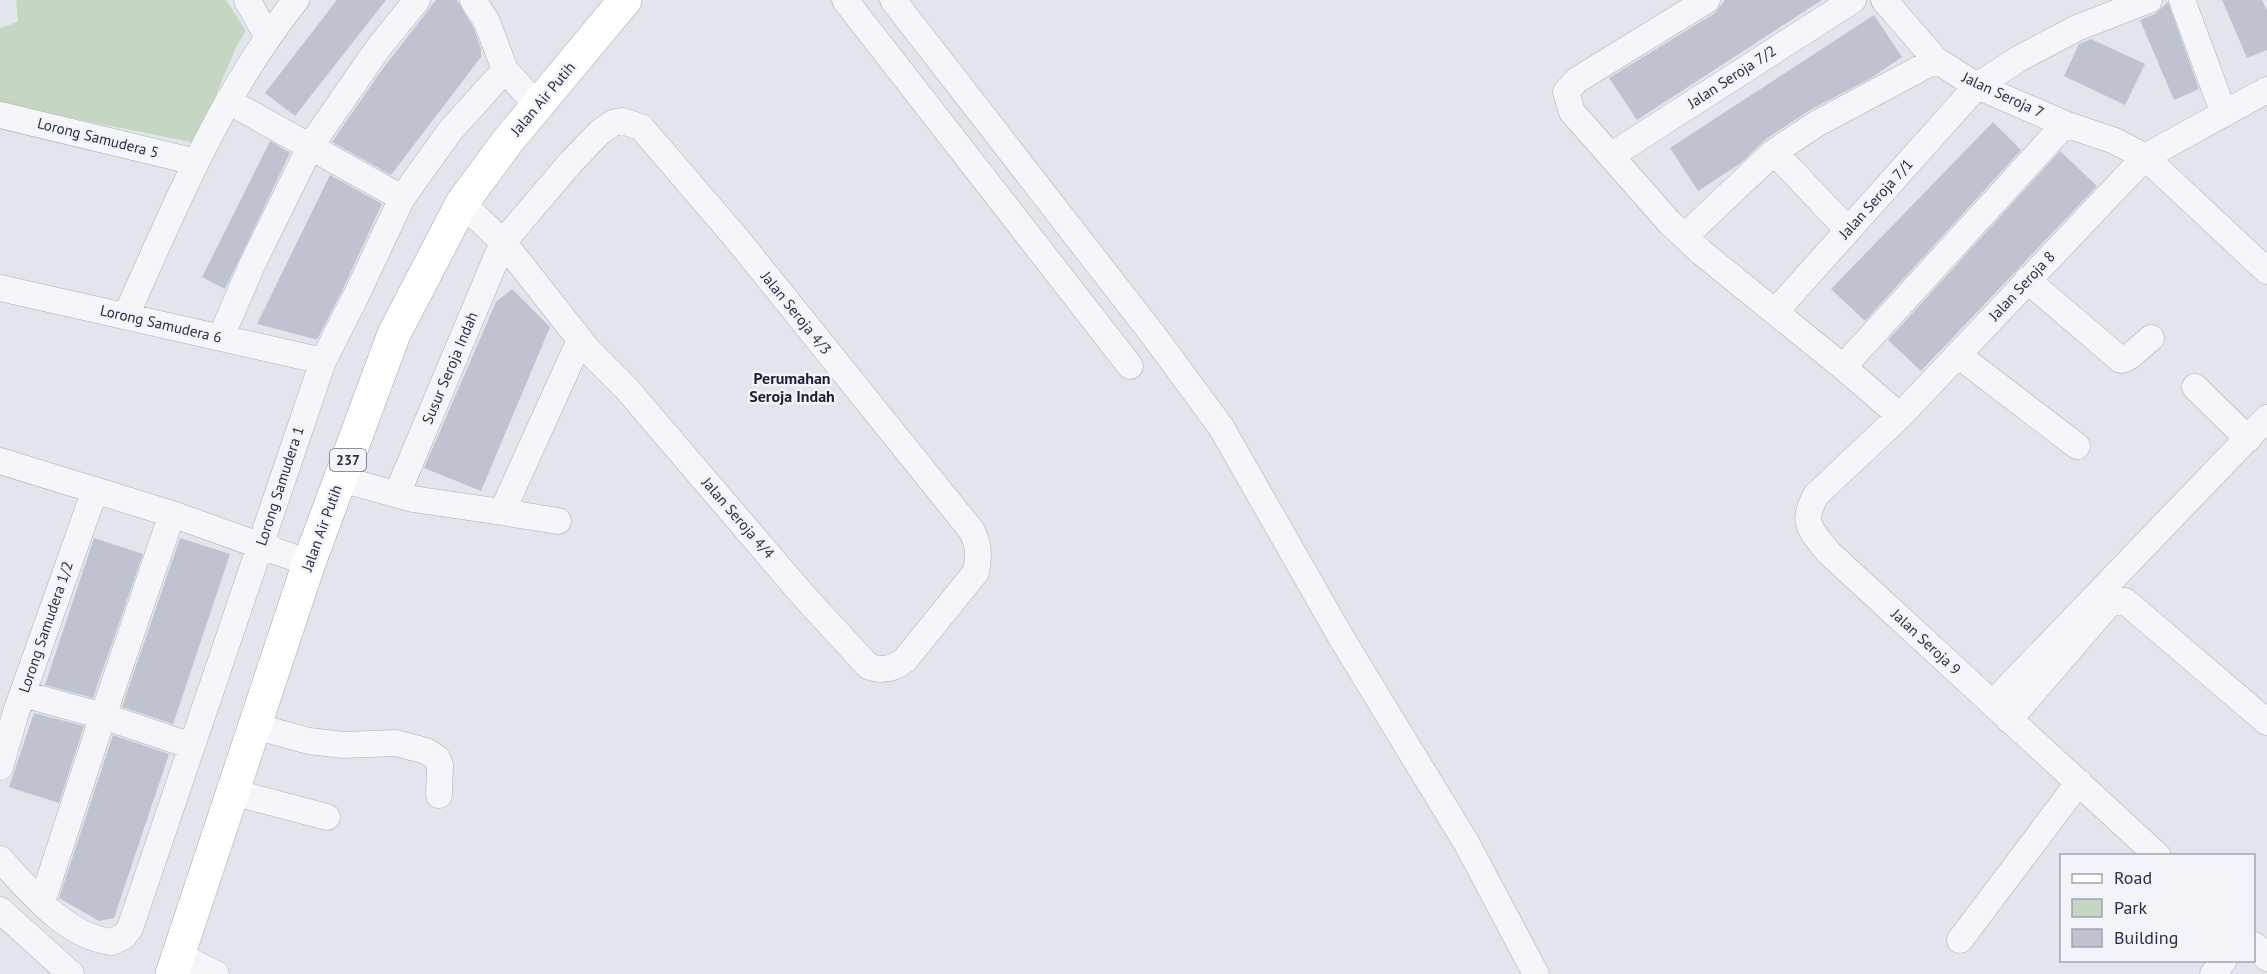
<svg xmlns="http://www.w3.org/2000/svg" width="2267" height="974" font-family="'PT Sans',sans-serif">
<style>
.green{fill:#c5d7c2}
.building{fill:#bfc3cf}
.lines{fill:none;stroke-linecap:round;stroke-linejoin:round}
.minor-casing{stroke:#aaaeba;stroke-width:27}
.major-casing{stroke:#a0a7b9;stroke-width:34}
.minor{stroke:#f6f6fa;stroke-width:26}
.major{stroke:#fff;stroke-width:33}
.labels{text-anchor:middle;stroke-width:5;stroke-linejoin:round;paint-order:stroke}
.shield{fill:#f2f4f9;stroke:#656a7c;stroke-width:1.5}
.shield-label{font-size:14px;font-weight:bold;fill:#282f46}
.street-label{font-size:15px;fill:#282f46;stroke:#f2f4f9}
.neighbourhood-label{font-size:16px;font-weight:bold;fill:#1a2137;stroke:#f2f4f9}
</style>
<rect width="100%" height="100%" fill="#e2e5ec"/>
<path class="green" d="M16,0H226L246,31L236,47L196,143L0,104V28L18,22Z"/>
<path class="building" d="M337,0H386L295,116L265,93Z
M436,0H457L474,29L481,49V57L391,175L332,142L381,71Z
M1725,0H1822L1637,120L1609,78L1715,13Z
M2222,0H2262L2267,11V50L2247,58Z
M2168,2L2199,89L2174,100L2140,20L2155,14Z
M1874,15L1902,57L1871,78L1810,110L1766,139L1741,163L1698,191L1670,148Z
M2091,39L2145,64L2125,105L2064,76L2079,44Z
M1993,122L2021,150L1865,321L1831,289Z
M270,141L290,153L225,289L202,277Z
M2060,151L2097,186L1921,371L1888,340Z
M330,175L382,204L342,291L318,338L315,339L257,324Z
M512,289L550,327L481,491L424,468L496,302Z
M94,538L143,554L93,698L45,685Z
M180,538L230,554L173,724L122,707Z
M34,713L84,726L59,803L9,787Z
M113,735L169,754L114,918L99,921L59,898Z"/>
<g class="lines">
<g class="minor-casing">
<path id="minor" d="M247,0L268,37
M473,0L487,22L505,70L537,105
M845,0L1130,366
M893,0L1154,336L1221,427L1342,639L1467,844L1536,974
M1707,0L1577,80L1566,92L1572,112L1670,223L1701,252L1843,367L1900,416
M1884,0L1936,60L1977,86L2065,124L2115,141L2145,157L2267,271
M2182,0L2224,114
M228,101L402,198
M0,115L196,162
M1774,152L1848,230
M1612,155L1853,0
M1685,236L1774,152L1818,123L1936,60
M2027,280L2121,360L2129,357L2151,338
M0,288L323,361
M1775,312L1977,86L2020,58L2077,28L2149,0
M126,316C175,206 221,94 296,0
M221,337L252,265L311,145L379,47L417,0
M1958,355L2077,446
M1843,367L2065,124
M2195,387L2248,439
M0,461L172,514L309,563
M341,479L413,499L502,512L580,340
M397,494L503,242L571,162L600,132L613,123L622,121L641,127L737,239L972,531C979,546 979,556 976,572L905,660C893,669 882,672 868,666L802,594L626,388L589,351L503,242L462,203
M502,512L558,521
M23,694L103,716L192,746
M1993,703L2267,418
M2009,720L2108,605L2118,601H2125L2267,722
M254,726L309,741L343,745L396,743L426,751L437,758L440,765L439,795
M0,767L16,712L95,490
M232,792L327,817
M2158,856L1828,552C1811,529 1800,524 1816,495L1900,416L2145,157L2267,90
M0,859C30,891 66,937 112,942L124,936L130,928L323,361L355,298L402,198L450,131L505,70
M42,902L103,716L172,514
M0,910L71,974
M1960,940L2079,782
M2254,945L2267,958
M178,955L216,974
M2213,974L2224,960"/>
</g>
<g class="major-casing">
<path id="major" d="M172,974L309,563L394,334L462,203L507,142L625,0"/>
</g>
<use href="#minor" class="minor"/>
<use href="#major" class="major"/>
</g>
<g class="labels">
<rect class="shield" x="330" y="449" width="36" height="22" rx="4.5"/>
<g class="shield-label">
<text x="348" y="465">237</text>
</g>
<g class="street-label">
<text transform="translate(1732 77) rotate(-33)" y="5">Jalan Seroja 7/2</text>
<text transform="translate(2003 95) rotate(25)" y="5">Jalan Seroja 7</text>
<text transform="translate(543 99) rotate(-50)" y="5">Jalan Air Putih</text>
<text transform="translate(98 138) rotate(14)" y="5">Lorong Samudera 5</text>
<text transform="translate(1876 199) rotate(-48)" y="5">Jalan Seroja 7/1</text>
<text transform="translate(2022 286) rotate(-47)" y="5">Jalan Seroja 8</text>
<text transform="translate(796 313) rotate(51)" y="5">Jalan Seroja 4/3</text>
<text transform="translate(161 324) rotate(13)" y="5">Lorong Samudera 6</text>
<text transform="translate(450 368) rotate(-67)" y="5">Susur Seroja Indah</text>
<text transform="translate(280 486) rotate(-72)" y="5">Lorong Samudera 1</text>
<text transform="translate(738 518) rotate(49)" y="5">Jalan Seroja 4/4</text>
<text transform="translate(322 528) rotate(-70)" y="5">Jalan Air Putih</text>
<text transform="translate(46 627) rotate(-71)" y="5">Lorong Samudera 1/2</text>
<text transform="translate(1926 642) rotate(43)" y="5">Jalan Seroja 9</text>
</g>
<g class="neighbourhood-label">
<text x="792" y="384">Perumahan<tspan x="792" dy="18">Seroja Indah</tspan></text>
</g>
</g>
<rect x="2060" y="854" width="195" height="108" fill="#f2f4f9" stroke="#a1a5b1" stroke-width="1.5"/>
<rect x="2072" y="874" width="30" height="9" fill="#ffffff" stroke="#a1a5b1" stroke-width="1.5"/>
<text x="2114" y="884" font-size="18" fill="#282f46">Road</text>
<rect x="2072" y="899" width="30" height="18" fill="#c5d7c2" stroke="#a1a5b1" stroke-width="1.5"/>
<text x="2114" y="914" font-size="18" fill="#282f46">Park</text>
<rect x="2072" y="929" width="30" height="18" fill="#bfc3cf" stroke="#a1a5b1" stroke-width="1.5"/>
<text x="2114" y="944" font-size="18" fill="#282f46">Building</text>
</svg>
